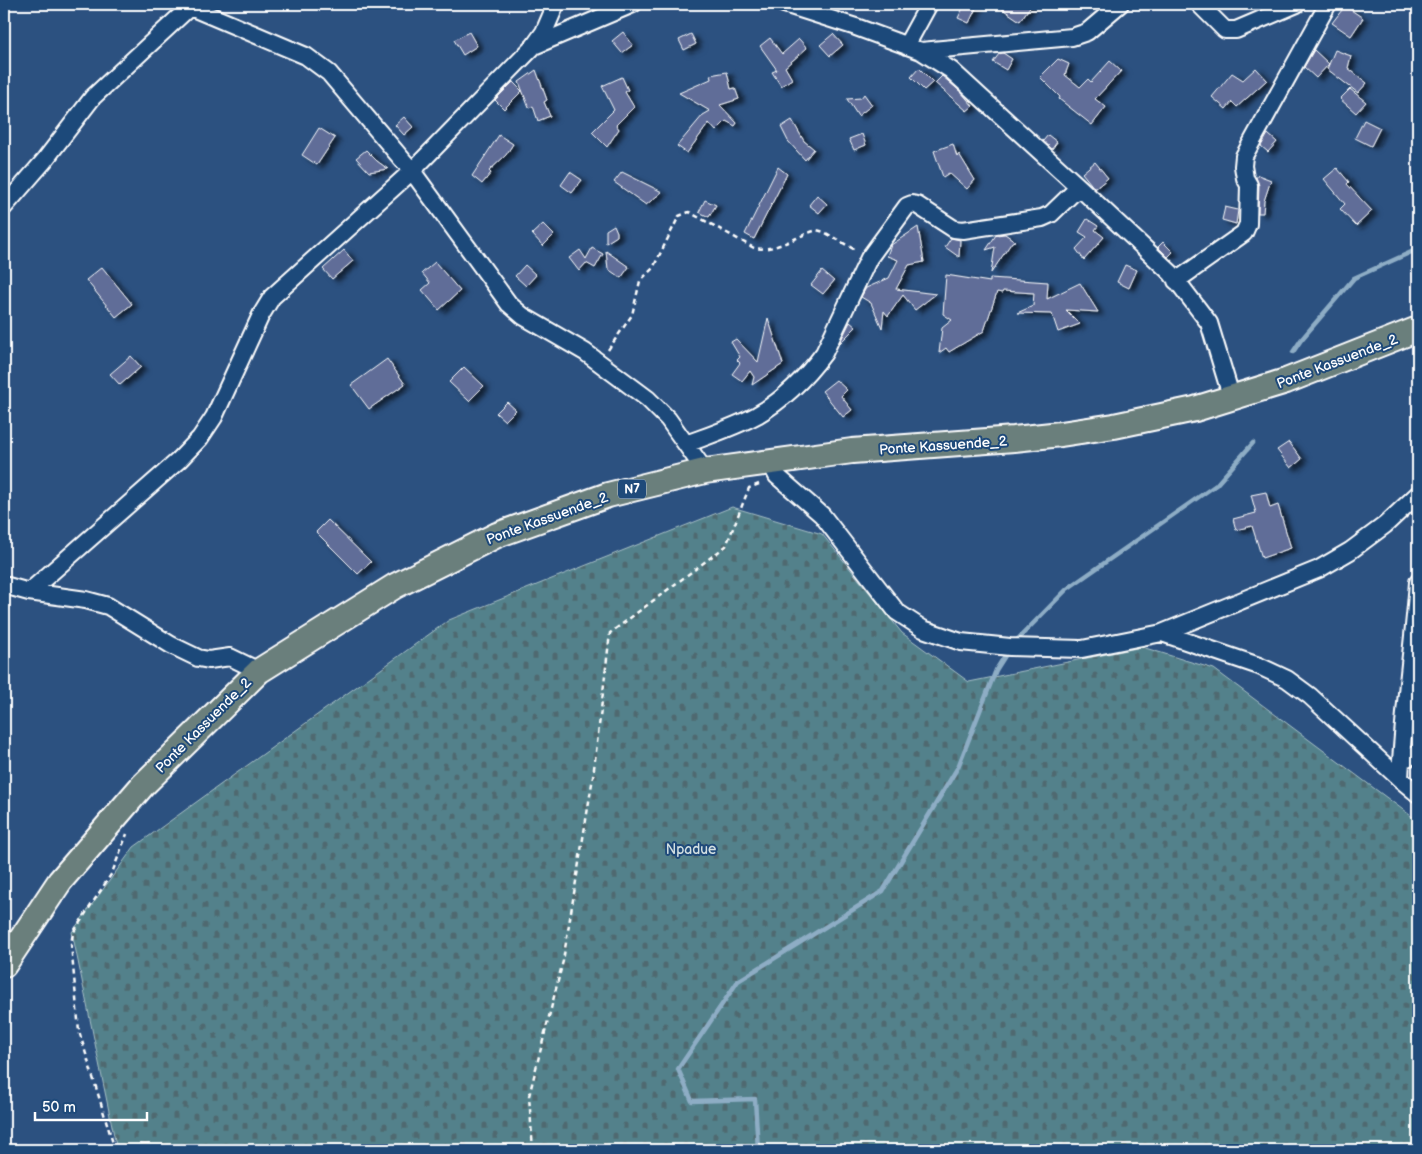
<svg xmlns="http://www.w3.org/2000/svg" width="1422" height="1154" font-family="'Balsamiq Sans',sans-serif">
<style>
.cemetery{fill:url(#cemetery-stones);stroke:#a8c0c5}
.lines{fill:none;stroke-linecap:round;stroke-linejoin:round}
.stream{stroke:#8eadc5;stroke-width:4.5}
.building{fill:#616d98;stroke:#fff;filter:url(#shadow)}
.minor-casing{stroke:#fff;stroke-width:20}
.highway-casing{stroke:#fff;stroke-width:28}
.path{stroke:#fff;stroke-width:2.5;stroke-dasharray:5 4;stroke-linecap:butt}
.minor{stroke:#1f4a7a;stroke-width:16}
.highway{stroke:#6b7f7c;stroke-width:24}
.labels{text-anchor:middle;stroke-width:4;stroke-linejoin:round;paint-order:stroke}
.shield{fill:#1f4a7a;stroke:#bcc9d7;stroke-width:1}
.shield-label{font-size:12px;font-weight:bold;fill:#fff}
.street-label{font-size:14px;fill:#fff;stroke:#1f4a7a}
.park-label{font-size:14px;fill:#d4e0e2;stroke:#1f4a7a}
</style>
<defs>
<pattern id="cemetery-stones" width="16" height="16" patternUnits="userSpaceOnUse" patternTransform="scale(1.25)"><rect width="16" height="16" fill="#52818b"/><path d="M2 7V4a2 2 0 0 1 4 0v3zM10 15v-3a2 2 0 0 1 4 0v3z" fill="#4f696f"/></pattern>
<filter id="shadow"><feDropShadow dx="5.5" dy="3" stdDeviation="2.5" flood-color="#0009"/></filter>
</defs>
<rect width="100%" height="100%" fill="#2c5180"/>
<filter id="ink" filterUnits="userSpaceOnUse"><feTurbulence type="fractalNoise" baseFrequency=".02" numOctaves="2"/><feDisplacementMap in="SourceGraphic" scale="10" xChannelSelector="R" yChannelSelector="G"/><feConvolveMatrix kernelMatrix="1 2 1 2 8 2 1 2 1" color-interpolation-filters="sRGB"/></filter>
<g filter="url(#ink)">
<path class="cemetery" d="M732,507L822,534L902,633L969,682L1142,647L1214,669L1418,821V1150H117L72,932L134,847L449,620Z"/>
<g class="lines">
<path class="stream" d="M1293,352L1301,340L1354,278L1418,249
M1014,643L1067,589L1216,485L1253,443
M758,1150L755,1099L692,1101L678,1069L738,981L883,891L958,767L996,670L1008,651"/>
</g>
<path class="building" d="M965,4H978L969,23L958,18Z
M995,4H1032L1020,21Z
M1345,6L1363,18L1351,36L1332,23Z
M469,32L477,46L463,55L454,40Z
M623,32L633,45L622,53L612,41Z
M691,34L696,44L684,50L679,40Z
M833,34L843,45L830,56L820,45Z
M770,38L782,54L799,39L807,48L785,67L792,79L781,86L772,72L777,70L760,46Z
M1314,50L1329,64L1316,78L1304,67Z
M1335,50L1351,56L1348,68L1367,83L1358,93L1327,69Z
M1003,53L1012,59L1006,70L993,62L999,54Z
M1058,59L1069,64L1065,75L1080,87L1088,79L1091,82L1110,61L1121,71L1095,99L1106,107L1092,125L1059,99L1060,97L1040,77Z
M919,68L933,82L924,90L911,77Z
M1256,68L1267,80L1237,107L1232,102L1226,109L1212,97L1232,73L1243,80Z
M536,70L547,100L544,102L550,116L538,121L533,106L529,108L519,82Z
M727,72L731,89L735,88L739,99L720,105L737,123L735,126L726,121L716,131L709,123L687,153L677,146L703,115L710,111L679,93L711,79L710,75Z
M942,76L961,92L973,106L967,111L935,83Z
M622,77L628,90L625,92L634,107L616,125L619,129L607,147L592,132L614,110L602,86Z
M513,82L522,91L504,109L495,100Z
M1350,89L1366,102L1356,113L1340,99Z
M864,94L872,105L858,116L847,99L861,98Z
M404,117L413,127L404,135L395,125Z
M792,120L804,141L814,149L805,160L788,141L781,127Z
M1364,120L1380,128L1371,146L1355,138Z
M319,128L335,138L317,165L302,155Z
M862,134L866,145L854,150L849,139Z
M1268,134L1277,142L1268,152L1261,146Z
M499,135L513,144L506,155L489,171L491,173L482,184L472,176Z
M1048,135L1057,142L1052,149L1043,141Z
M953,144L957,157L959,154L975,180L967,189L949,173L943,177L934,151Z
M366,150L377,161L388,169L369,172L356,158Z
M1095,162L1108,178L1095,189L1082,173Z
M778,167L787,174L754,239L745,234Z
M1337,168L1349,182L1347,184L1372,211L1356,226L1340,209L1345,204L1324,179Z
M570,172L582,180L572,193L561,185Z
M622,172L662,192L646,205L614,182Z
M1258,175L1271,180L1264,201L1263,213H1258L1259,185L1256,178Z
M817,195L827,204L819,213L809,205Z
M705,200L716,205L709,217L699,212Z
M1225,207L1238,210L1236,224L1222,220Z
M1087,219L1098,226L1095,230L1104,237L1084,260L1076,249L1087,237L1079,232Z
M543,224L554,235L543,246L532,234Z
M614,225L617,232V236L606,243V230Z
M918,227L924,262L909,265L896,289L936,294L915,310L903,295L888,316L884,311L882,328L871,303L861,297L866,288L889,278L898,260L887,256L891,245Z
M1005,234L1015,241L1012,242L991,273L995,247L986,250L996,235Z
M951,238L960,240L959,257L945,247Z
M1163,242L1173,252L1168,257L1158,247Z
M592,248L603,254L595,268L586,263L579,271L569,258L580,250L586,259Z
M344,250L353,261L332,279L323,269Z
M606,251L629,267L621,278L608,269Z
M435,262L460,291L439,310L422,290L430,283L422,273Z
M525,265L536,275L526,286L515,276Z
M1125,265L1137,270L1129,288L1117,282Z
M102,267L132,304L116,317L86,280Z
M822,271L834,281L823,294L811,285Z
M946,275L990,282V278L1048,282L1047,299L1080,283L1098,312L1066,310L1080,324L1058,332L1052,314L1017,313L1033,306L1034,293L1003,291L1002,293L997,292L984,331L949,352L946,348L939,353L942,328L952,320L943,314Z
M768,318L783,364L752,385L754,377L750,371L742,381L732,374L740,363L737,360L740,357L731,342L736,339L758,362Z
M850,322L856,327L839,344Z
M131,356L141,367L120,385L110,374Z
M387,359L405,384L369,409L351,385Z
M464,367L484,386L469,401L449,382Z
M836,380L847,390L841,396L852,410L843,417L822,391Z
M507,402L516,410L505,421L496,413Z
M1289,442L1302,459L1291,468L1277,450Z
M1266,492L1270,508L1278,505L1291,548L1262,558L1252,526L1236,530L1233,519L1256,513L1251,495Z
M328,520L371,562L358,574L316,532Z"/>
<g class="lines">
<g class="minor-casing">
<path id="minor" d="M183,4L306,56L329,73L412,171L509,304L523,316L585,352L648,399L668,419L705,471
M784,4L856,27L921,51L951,70L1079,187L1171,273L1209,323L1232,399
M1199,4L1225,30H1236L1297,4
M534,46L633,4
M906,46L929,4
M921,51L1072,37L1087,32L1120,4
M4,207L44,161L93,97L193,4
M1176,281L1244,233L1248,224L1249,185L1245,178L1243,166L1244,156L1328,4
M686,444C710,435 735,427 757,415C783,400 807,376 824,353L869,258L907,206L912,204L917,205L954,229L963,230L1042,218L1051,214L1079,187
M770,462L777,476L822,515L897,612L923,629L961,642L1010,647L1082,649L1162,633L1319,569L1350,551L1385,525L1418,494
M4,585L29,592L86,600L108,606L171,645L198,658L209,660L230,657L259,671
M29,592L179,460L200,438L214,417L261,315L272,297L412,171L534,46L544,32L556,4
M1162,633L1259,666L1287,679L1310,696L1400,779L1418,794
M1401,760L1418,754
M1400,779C1403,713 1413,648 1418,582"/>
</g>
<g class="highway-casing">
<path id="highway" d="M4,965L60,881L143,785L259,671L395,586L497,535L608,495L705,471L852,451L1014,439L1061,434L1114,426L1195,409L1286,381L1418,329"/>
</g>
<path class="path" d="M608,350L632,315L640,281L653,268L679,216L689,212L754,248C776,252 796,236 817,230L824,232L857,251
M115,1150L79,1031L71,944L73,933L112,873L127,834
M533,1150L529,1096L563,961L593,777L610,633L726,546L749,488L759,484"/>
<use href="#minor" class="minor"/>
<use href="#highway" class="highway"/>
</g>
</g>
<g class="labels">
<rect class="shield" x="618" y="479.5" width="28" height="19" rx="4"/>
<g class="shield-label">
<text x="632" y="493">N7</text>
</g>
<g class="street-label">
<text transform="translate(1337 361) rotate(-21)" y="5">Ponte Kassuende_2</text>
<text transform="translate(943 445) rotate(-4)" y="5">Ponte Kassuende_2</text>
<text transform="translate(547 518) rotate(-20)" y="5">Ponte Kassuende_2</text>
<text transform="translate(203 725) rotate(-45)" y="5">Ponte Kassuende_2</text>
</g>
<g class="park-label">
<text x="691" y="854">Npadue</text>
</g>
</g>
<rect width="1422" height="1154" fill="none" stroke="#1f4a7a" stroke-width="20"/>
<rect x="10" y="10" width="1402" height="1134" fill="none" stroke="#fff" stroke-width="2" filter="url(#ink)"/>
<path d="M35 1112v8h112v-8" fill="none" stroke="#ffffff" stroke-width="2.5"/>
<text x="42" y="1112" font-size="15" fill="#ffffff" stroke="#1f4a7a" stroke-width="4" paint-order="stroke">50 m</text>
</svg>
